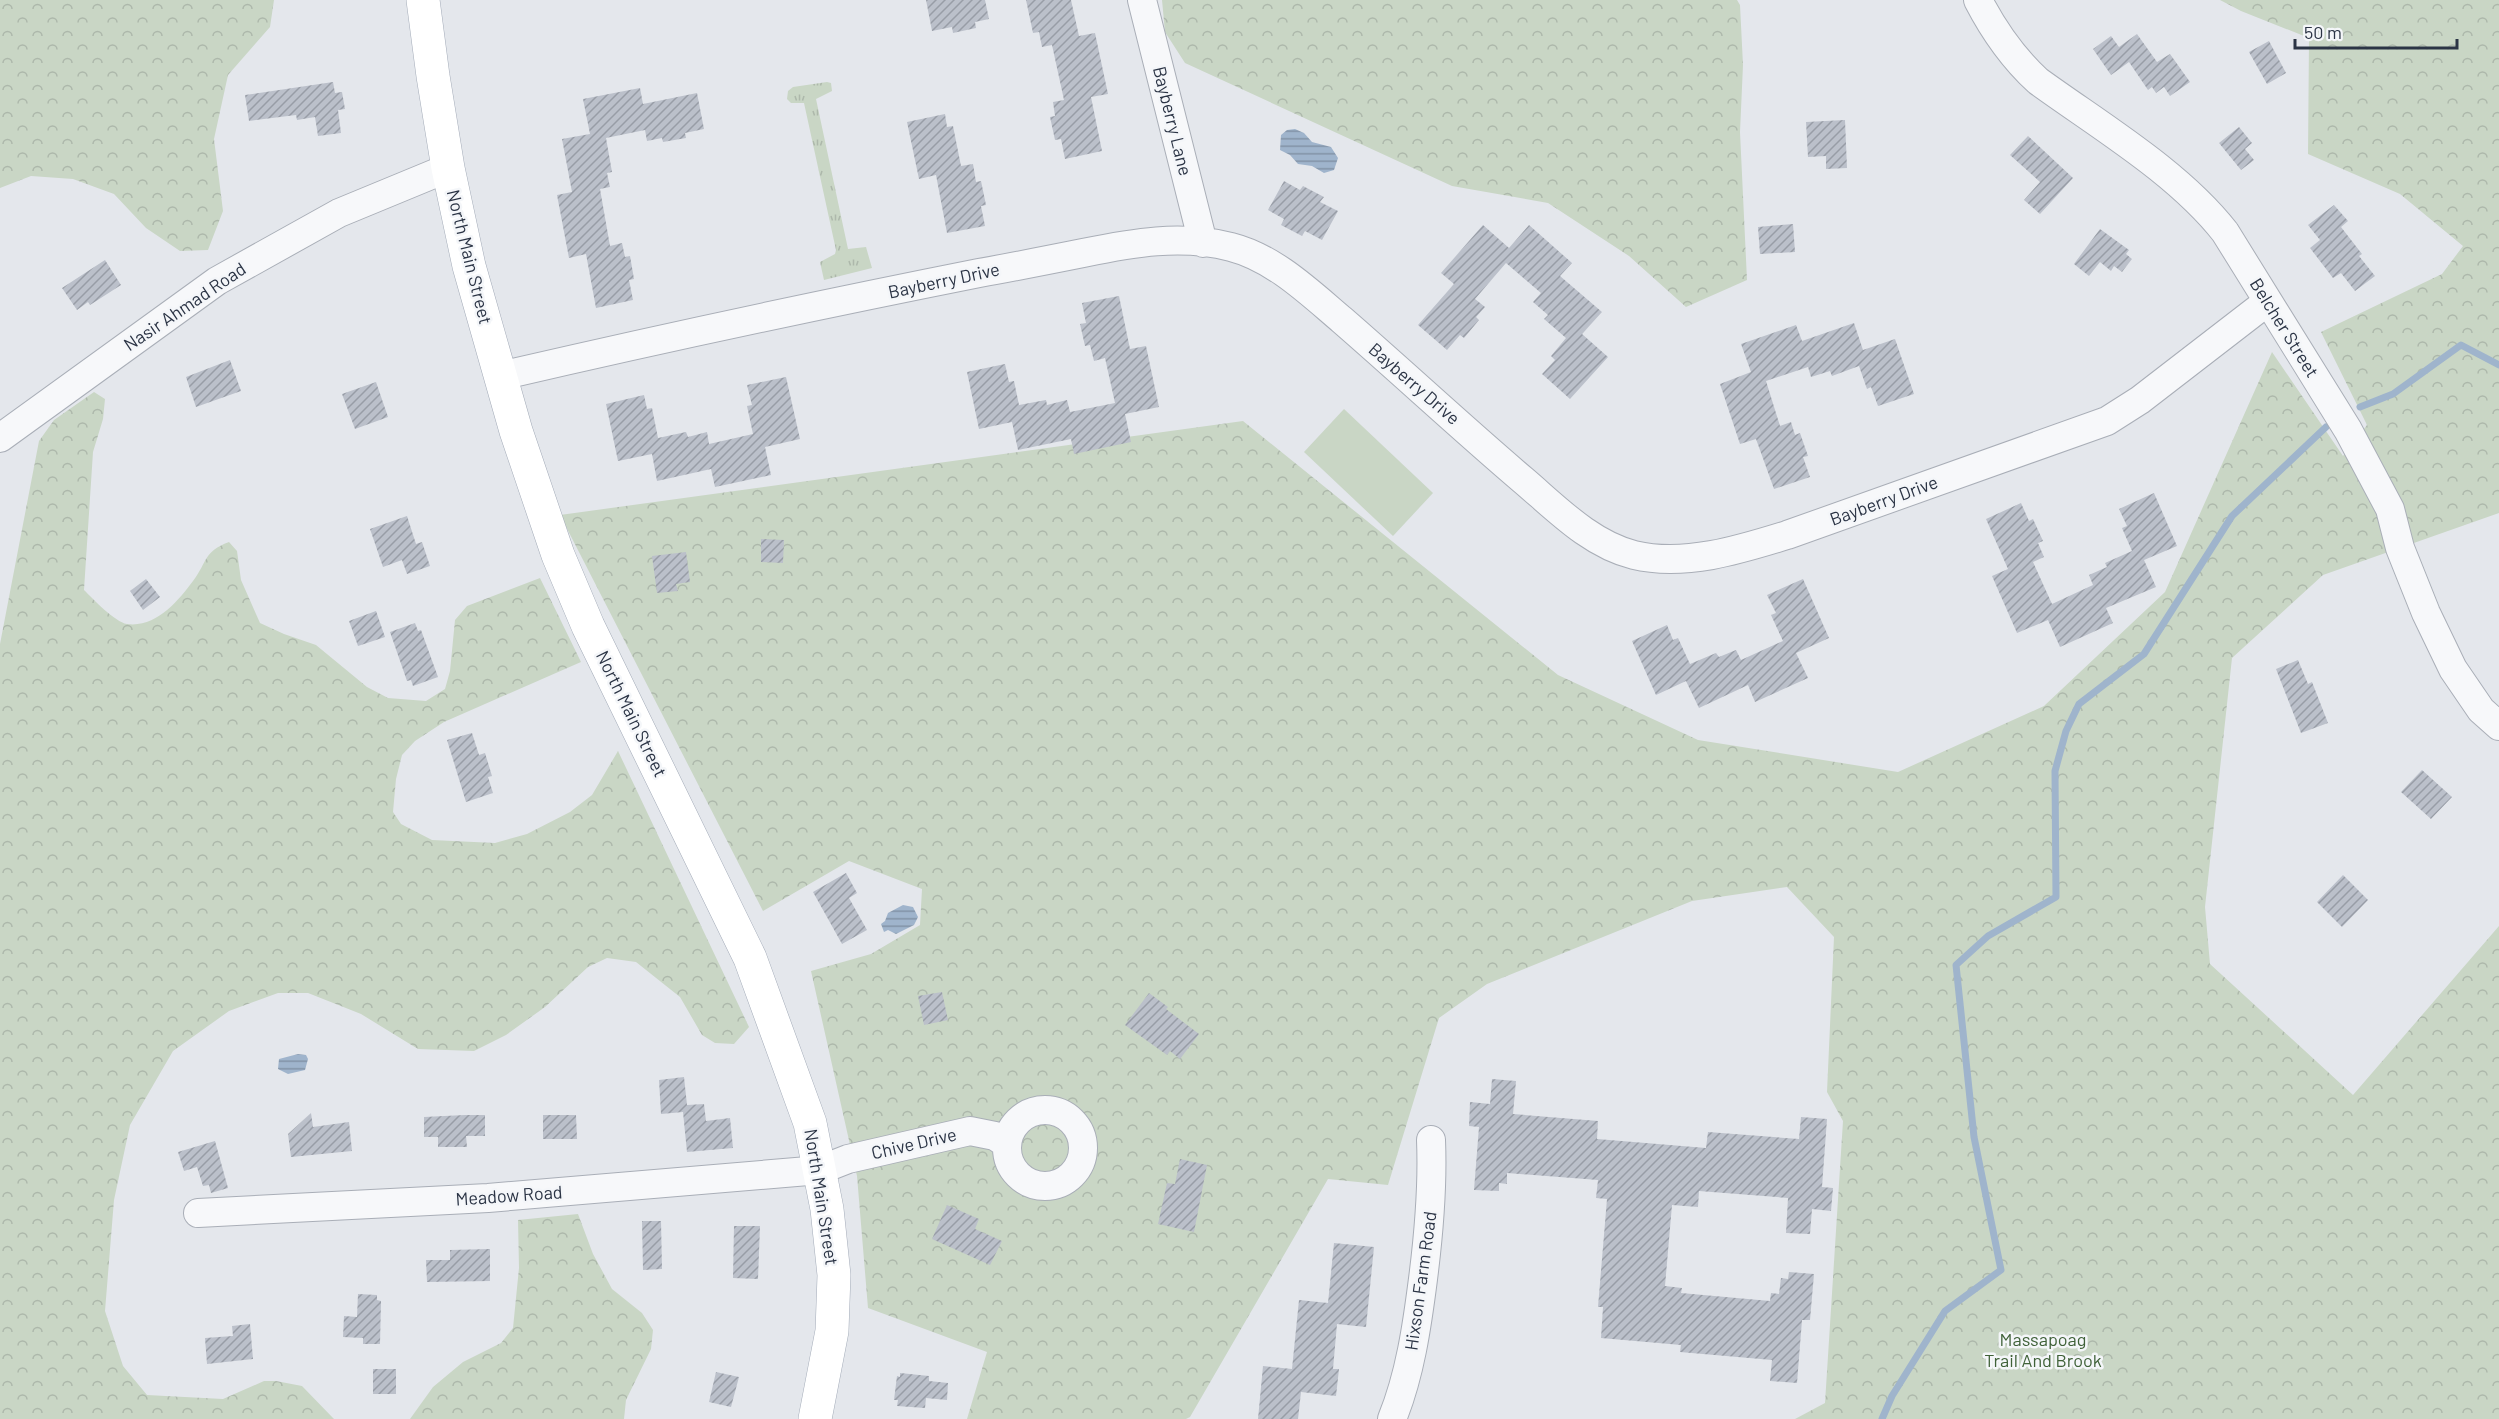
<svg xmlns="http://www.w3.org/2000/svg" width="2499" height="1419" font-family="Barlow,sans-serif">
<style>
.grass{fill:url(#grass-tufts)}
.forest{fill:url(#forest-crowns)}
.pitch{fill:#c9d6c5}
.water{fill:url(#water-rules)}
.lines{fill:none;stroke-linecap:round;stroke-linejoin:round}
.stream{stroke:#9fb4cc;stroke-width:7}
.building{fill:url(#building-hatch)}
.minor-casing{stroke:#a9aeb7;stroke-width:30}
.major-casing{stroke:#a3abb8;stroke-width:34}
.minor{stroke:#f7f8fa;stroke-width:28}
.major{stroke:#fff;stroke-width:33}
.labels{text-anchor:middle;stroke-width:5;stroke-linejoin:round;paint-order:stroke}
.street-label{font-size:18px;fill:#2b3445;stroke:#f4f6f9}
.park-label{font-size:18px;fill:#3f6138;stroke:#f4f6f9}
</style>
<defs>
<pattern id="grass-tufts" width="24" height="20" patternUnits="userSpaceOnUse" patternTransform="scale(1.5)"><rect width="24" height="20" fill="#c9d6c5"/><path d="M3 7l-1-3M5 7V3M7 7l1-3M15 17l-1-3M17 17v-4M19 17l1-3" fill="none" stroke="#adb8ab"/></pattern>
<pattern id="forest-crowns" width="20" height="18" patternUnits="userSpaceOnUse" patternTransform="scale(1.5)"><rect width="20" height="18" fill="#c9d6c5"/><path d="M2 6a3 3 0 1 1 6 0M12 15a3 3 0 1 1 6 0" fill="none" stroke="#adb8ab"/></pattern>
<pattern id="water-rules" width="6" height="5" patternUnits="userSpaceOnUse" patternTransform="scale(1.5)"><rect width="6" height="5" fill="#9fb4cc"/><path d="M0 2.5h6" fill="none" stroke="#8293a7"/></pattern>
<pattern id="building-hatch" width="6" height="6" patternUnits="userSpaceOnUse" patternTransform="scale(1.5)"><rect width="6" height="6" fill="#bbc0ca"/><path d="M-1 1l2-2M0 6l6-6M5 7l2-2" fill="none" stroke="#989da6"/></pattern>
</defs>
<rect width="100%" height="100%" fill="#e4e7ec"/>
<path class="grass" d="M827,82L831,83L832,91L816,99L848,249L866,247L872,268L824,280L820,262L835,254L836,250L804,103H791L787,99L788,91L793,87Z"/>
<path class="forest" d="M0,0H274L270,27L228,75L214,139L223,211L208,250L180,251L146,228L114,194L73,179L31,176L0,188Z
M1162,0H1737L1740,5L1743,65L1740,132L1747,280L1686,307L1629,256L1548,203L1452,186L1185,63L1165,32Z
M2220,0H2499V513L2323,575L2232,658L2205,907L2210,964L2353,1095L2499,926V1419H1795L1825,1403L1843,1121L1827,1092L1834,937L1787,887L1692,901L1487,984L1439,1018L1388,1185L1328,1179L1190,1417L1186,1419H967L987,1352L868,1308L857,1176L811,971L871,954L920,925L922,889L849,861L763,911L560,515L1243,421L1558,675L1698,740L1898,772L2044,706L2165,592L2272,352L2343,456L2367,425L2321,332L2442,274L2463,246L2400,194L2308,154L2309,38L2241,11Z
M94,392L105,399L103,419L93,452L84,590C93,599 115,622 127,624C156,628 178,601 193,581C208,561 203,552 229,542L237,551L241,580L260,623L284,634L316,645L367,687L388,698L426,701L445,689L450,671L455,620L467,606L540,578L581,662L444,722L415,741L402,755L396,779L393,812L401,824L432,840L495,843L527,834L570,812L592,795L618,751L749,1027L734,1044L715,1043L702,1035L680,997L636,962L607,958L588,967L545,1007L506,1035L474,1051L418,1049L361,1014L308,993H278L229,1011L173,1051L130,1125L114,1200L105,1311L123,1366L147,1395L223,1399L264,1381H276L302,1386L334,1419H0V644L39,441L54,420Z
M578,1214L593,1254L612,1289L642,1313L653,1330L651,1349L626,1400L624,1419H410L433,1387L463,1362L501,1343L513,1328L519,1268L518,1220Z"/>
<path class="pitch" d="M1344,409L1433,493L1393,536L1304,452Z"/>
<path class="water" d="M1295,129L1304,133L1312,142L1331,147L1338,158L1334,170L1324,173L1312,166L1298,164L1290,155L1280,150L1281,135L1287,130Z
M903,905L913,907L918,917L914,925L896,934L888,930L884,932L881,924L885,921L888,913Z
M298,1054L306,1055L308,1059L305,1070L288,1074L278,1069L279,1059Z"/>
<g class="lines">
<path class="stream" d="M2360,407L2393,394L2461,345L2499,365
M1882,1419L1892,1396L1945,1311L2001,1270L1974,1137L1956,965L1988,936L2056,897L2055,771L2066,731L2079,704L2144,654L2232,516L2326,427"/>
</g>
<path class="building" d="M926,0H985L989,19L975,22L976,28L953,33L952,27L932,31Z
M1026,0H1071L1079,36L1095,33L1108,94L1091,97L1102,151L1065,159L1061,139L1055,140L1050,117L1055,116L1053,102L1064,100L1052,45L1042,47L1039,32L1033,33Z
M2137,34L2157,62L2170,54L2190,82L2170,96L2164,87L2156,93L2152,87L2148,90L2129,62L2111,75L2093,49L2111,36L2119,47Z
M2269,41L2286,73L2267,84L2249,52Z
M333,82L335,93L342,92L345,109L338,110L341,133L318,136L315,117L297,120L296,115L249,121L245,95Z
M640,88L643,104L697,93L704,129L685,133L686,138L663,142L662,138L647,141L645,130L606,138L612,172L607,173L610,187L600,189L610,246L622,243L625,257L630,256L634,279L629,280L633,300L596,308L586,254L569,258L557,195L572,192L562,139L590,134L583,99Z
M945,114L947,127L953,126L961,166L973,164L976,182L981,181L986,205L981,206L985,226L947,233L936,175L919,179L907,122Z
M1845,120L1847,168L1826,169V156L1808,157L1806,122Z
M2239,127L2252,143L2245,149L2254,160L2241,170L2219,143Z
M2028,136L2073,178L2040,214L2024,200L2040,182L2010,155Z
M1284,181L1300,190L1303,186L1324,197L1320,202L1338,211L1322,240L1305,231L1302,236L1281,225L1284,219L1268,210Z
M2334,205L2348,221L2341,227L2362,254L2359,256L2375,276L2355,291L2341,273L2333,278L2310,248L2320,240L2308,225Z
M1793,224L1795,252L1760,254L1758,227Z
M1483,225L1509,248L1529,225L1572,263L1560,276L1602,312L1582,334L1608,357L1570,399L1542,374L1555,360L1551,356L1566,338L1544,319L1548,315L1533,302L1541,293L1506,263L1475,299L1485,307L1476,317L1479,320L1464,338L1460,335L1447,350L1418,325L1454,284L1441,273Z
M2100,229L2129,250L2126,254L2132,259L2122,272L2114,266L2111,271L2100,262L2089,276L2074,264Z
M105,260L121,285L90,305L88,302L77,310L62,288Z
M1119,296L1130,349L1146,346L1159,407L1125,414L1131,442L1074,454L1071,439L1018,450L1012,422L979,429L967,372L1005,364L1009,382L1014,381L1019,405L1046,400L1047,405L1067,400L1070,412L1115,403L1105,358L1094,361L1090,345L1085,346L1080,324L1086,323L1082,303Z
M1854,323L1863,350L1895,339L1914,394L1878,406L1871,387L1867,389L1859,366L1832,376L1830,371L1811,377L1808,367L1766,381L1780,426L1791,422L1795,435L1800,433L1808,456L1803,457L1810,477L1774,489L1756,439L1740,444L1720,384L1751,372L1741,344L1796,325L1802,341Z
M230,360L241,391L196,407L186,377Z
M786,377L800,439L765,447L771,475L715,487L711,469L657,481L652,454L618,461L606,404L644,395L647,409L652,408L658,438L686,432L688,437L707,432L709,444L753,434L747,406L752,405L747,385Z
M376,382L388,417L355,429L342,394Z
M2154,493L2177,546L2144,560L2156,587L2106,608L2113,623L2060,647L2048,620L2017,633L1992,576L2008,569L1986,519L2021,503L2029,521L2033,519L2043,541L2038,543L2044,557L2033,562L2052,604L2093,585L2089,575L2107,567L2105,563L2132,551L2122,528L2127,526L2119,509Z
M407,516L416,544L422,542L430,566L407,574L402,560L383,567L370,529Z
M761,539L784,540L783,563L761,562Z
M686,552L690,582L676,584L678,591L657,593L652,556Z
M146,579L160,597L143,610L130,591Z
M1803,579L1829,638L1796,653L1808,678L1755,702L1748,685L1699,708L1686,681L1656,695L1632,641L1667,625L1673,640L1678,638L1690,664L1716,653L1719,657L1736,650L1741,660L1783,641L1771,615L1776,613L1767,595Z
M376,611L385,637L358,646L349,621Z
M415,623L418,631L421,630L438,677L413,686L411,680L407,681L390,632Z
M2298,660L2308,684L2312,682L2328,723L2301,733L2276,669Z
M472,733L479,755L485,753L492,776L488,777L493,793L466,802L447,740Z
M2422,770L2452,797L2431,819L2401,792Z
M846,873L857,893L849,898L867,930L842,944L813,892Z
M2343,875L2368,900L2342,927L2317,902Z
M942,992L948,1020L924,1025L918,996Z
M1149,993L1168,1007L1166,1009L1199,1034L1180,1059L1170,1051L1167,1055L1125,1025Z
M684,1077L687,1105L704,1104L706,1121L730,1118L733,1148L687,1152L683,1112L661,1114L659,1080Z
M1492,1079L1516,1081L1513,1114L1598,1121L1597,1139L1706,1148L1708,1132L1799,1139L1801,1117L1827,1119L1822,1187L1833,1188L1831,1211L1812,1209L1810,1234L1786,1233L1788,1198L1699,1191L1698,1207L1672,1205L1665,1286L1682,1288L1681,1293L1770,1301L1771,1293L1779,1294L1781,1278L1788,1279L1789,1272L1814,1274L1810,1320H1802L1797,1383L1770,1381L1772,1360L1680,1352L1681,1345L1601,1338L1603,1307H1598L1607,1199L1596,1198L1598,1180L1507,1173V1184L1499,1183V1191L1474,1190L1479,1127L1469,1126L1470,1102L1490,1104Z
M311,1113L313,1127L349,1122L352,1151L291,1157L288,1134Z
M465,1115H485V1136H466L467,1147H438V1137H424V1117Z
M543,1115H576L577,1139H543Z
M215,1141L228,1188L211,1193L209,1185L203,1186L197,1167L184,1171L178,1152Z
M1180,1159L1207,1165L1194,1232L1158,1224L1167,1183L1175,1184Z
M947,1205L979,1219L975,1229L1002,1241L990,1265L932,1239Z
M642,1221H661L662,1269L643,1270Z
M734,1226H760L758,1279L733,1278Z
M1334,1243L1374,1247L1366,1327L1337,1324L1333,1369H1339L1336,1396L1301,1392L1298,1419H1258L1263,1366L1292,1369L1299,1300L1328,1303Z
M490,1249V1281L427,1282L426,1260H450V1250Z
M358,1294L377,1295V1300L381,1301L380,1344H363V1338L343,1337L344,1316L357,1317Z
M250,1324L253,1359L207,1364L205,1338L233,1336L232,1326Z
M373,1369H396V1394H373Z
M716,1372L739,1377L731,1407L709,1402Z
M900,1373L929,1376V1381L948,1383L947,1400L926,1398L925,1408L897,1406L898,1400H894L897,1376L900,1377Z"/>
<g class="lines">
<g class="minor-casing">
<path id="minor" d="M1142,0L1203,243
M1978,0C1994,31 2013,58 2038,81C2100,126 2178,172 2225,232L2348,430L2390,509L2400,548L2426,613L2453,669L2481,710L2499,726
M500,376C659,339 818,305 979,273C1013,267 1048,260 1083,253C1132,243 1181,234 1231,247C1274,258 1309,292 1342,320C1403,373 1462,428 1523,480C1556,508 1590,544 1634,555C1684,567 1739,550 1787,535L2107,421L2140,400L2267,302
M0,438L217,281L339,213L448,168
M1007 1148a38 38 0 1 1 76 0a38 38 0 1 1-76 0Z
M198,1213L488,1198L820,1170L848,1159L970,1131L995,1136L1007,1144
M1392,1419C1410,1375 1417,1326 1423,1279C1429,1232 1433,1187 1431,1140"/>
</g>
<g class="major-casing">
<path id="major" d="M423,0L433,76L448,168L469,266L516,431L558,555L588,626L750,958L810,1123L827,1209L834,1275L832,1331L815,1419"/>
</g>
<use href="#minor" class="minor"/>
<use href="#major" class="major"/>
</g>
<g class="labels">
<g class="street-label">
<text transform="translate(1172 121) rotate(76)" y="6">Bayberry Lane</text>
<text transform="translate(469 257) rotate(76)" y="6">North Main Street</text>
<text transform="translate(944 281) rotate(-12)" y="6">Bayberry Drive</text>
<text transform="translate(185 307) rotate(-34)" y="6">Nasir Ahmad Road</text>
<text transform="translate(2284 328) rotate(58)" y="6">Belcher Street</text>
<text transform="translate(1414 384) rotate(41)" y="6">Bayberry Drive</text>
<text transform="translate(1884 501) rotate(-20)" y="6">Bayberry Drive</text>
<text transform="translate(631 714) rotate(64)" y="6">North Main Street</text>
<text transform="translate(914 1144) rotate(-13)" y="6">Chive Drive</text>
<text transform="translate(509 1196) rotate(-4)" y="6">Meadow Road</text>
<text transform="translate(821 1197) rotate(81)" y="6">North Main Street</text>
<text transform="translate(1421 1281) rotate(-82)" y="6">Hixson Farm Road</text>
</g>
<g class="park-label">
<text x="2043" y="1346">Massapoag<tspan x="2043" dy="21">Trail And Brook</tspan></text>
</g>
</g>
<path d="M2295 39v9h162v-9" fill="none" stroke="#2b3445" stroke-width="3"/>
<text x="2304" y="39" font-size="18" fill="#2b3445" stroke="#f4f6f9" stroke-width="4.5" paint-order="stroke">50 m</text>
</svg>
